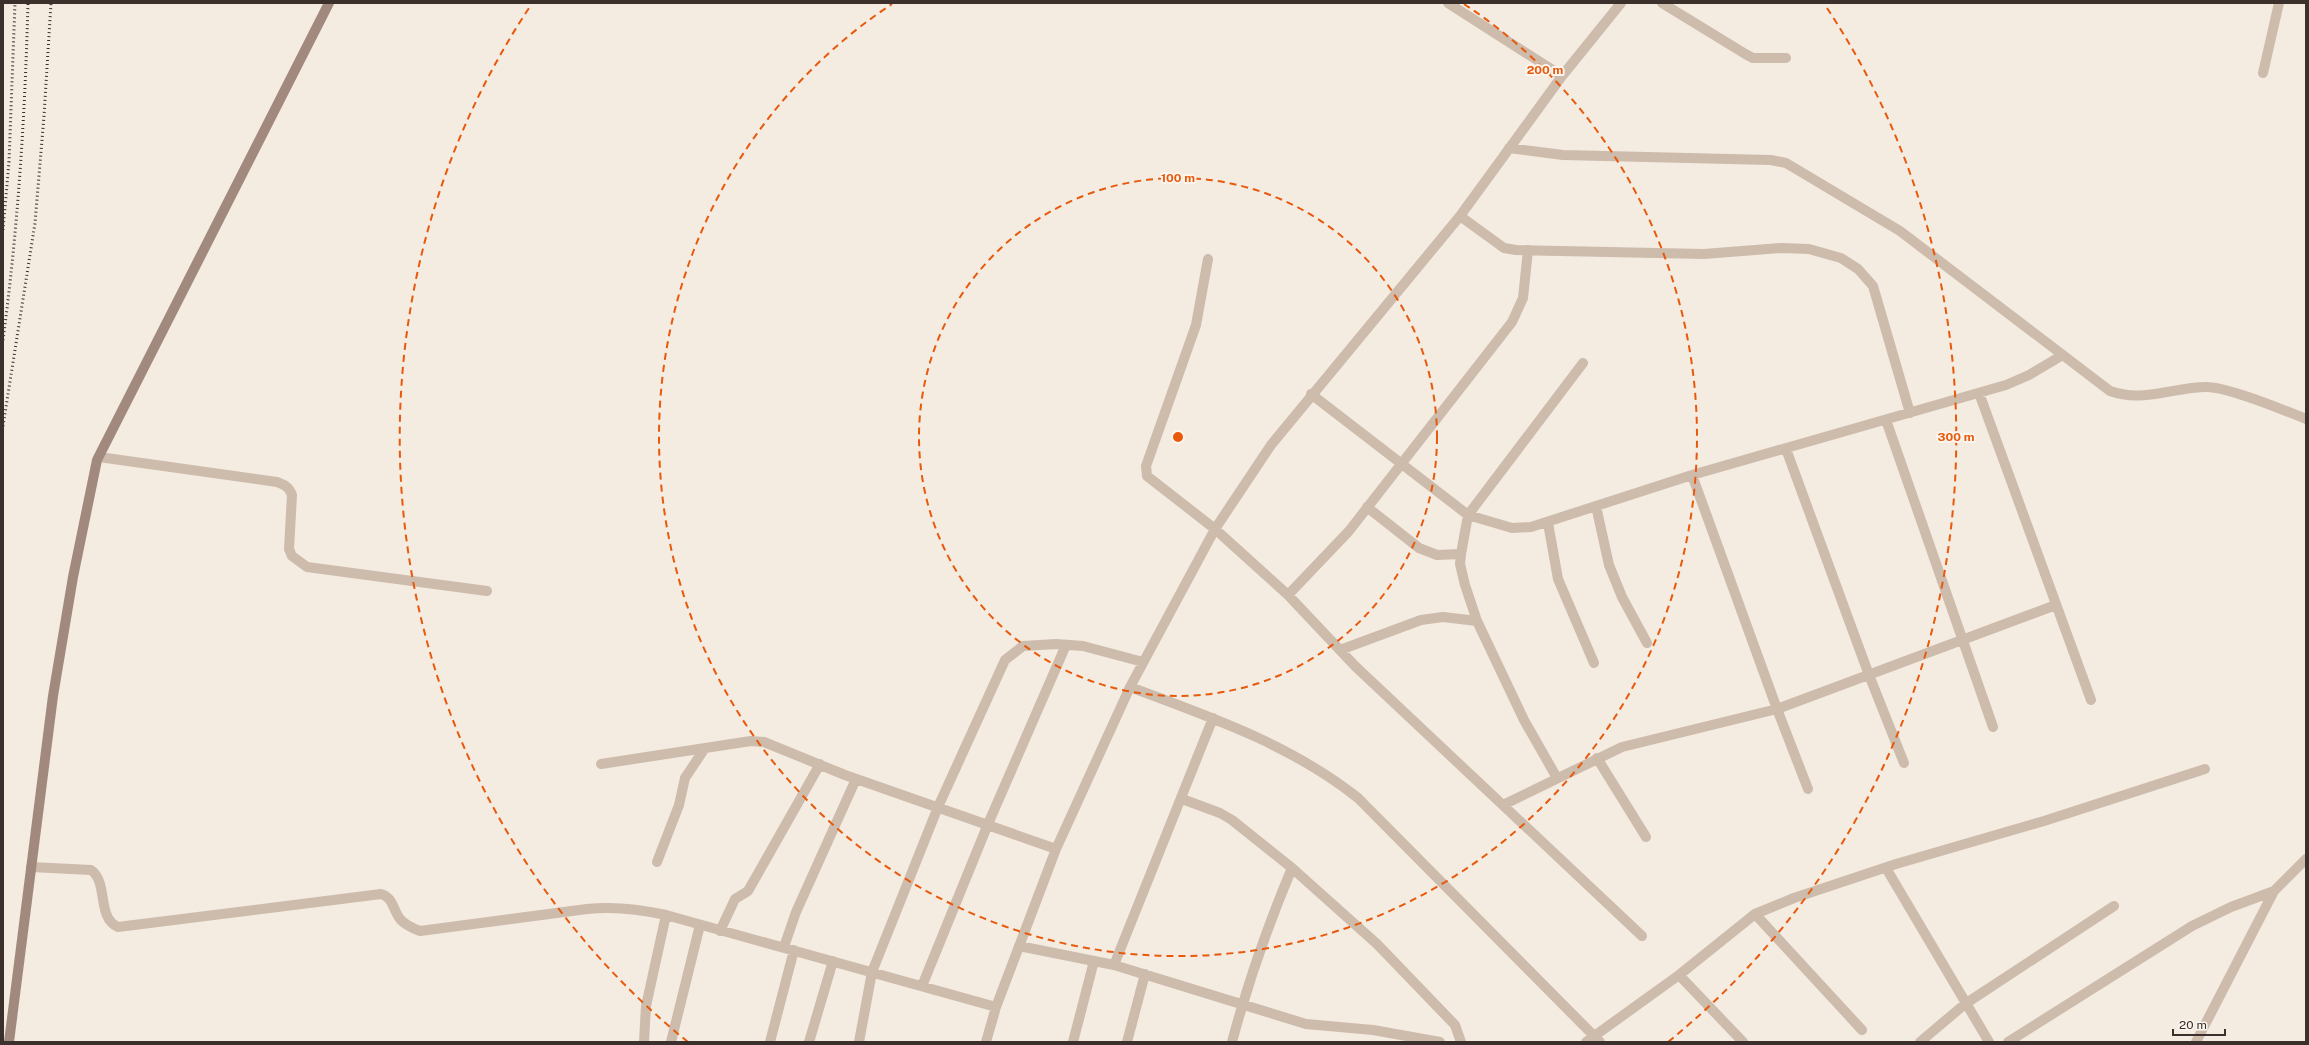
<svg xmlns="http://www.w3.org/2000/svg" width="2309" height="1045" font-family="'Public Sans',sans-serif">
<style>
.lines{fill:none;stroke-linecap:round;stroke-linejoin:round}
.street{stroke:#cdbbac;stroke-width:10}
.secondary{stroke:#a18a7d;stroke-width:10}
.rail{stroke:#3b302b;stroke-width:3;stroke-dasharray:1 3;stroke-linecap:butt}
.ring{fill:none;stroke:#e8590c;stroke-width:2;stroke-dasharray:7 5}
.centre{fill:#e8590c;stroke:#fbf5ee;stroke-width:2}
.ring-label{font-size:12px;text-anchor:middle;font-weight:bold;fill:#e8590c;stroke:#fbf5ee;stroke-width:4;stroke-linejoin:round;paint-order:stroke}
</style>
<rect width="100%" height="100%" fill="#f4ebe1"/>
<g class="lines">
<path class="street" d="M1448,3L1562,76
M1662,3L1747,55L1753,58H1786
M2263,73L2279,3
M1509,148L1563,155L1771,160L1786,163L1900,231L2110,391C2143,403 2173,387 2207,387C2228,387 2284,410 2306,419
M1460,216L1504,248L1516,250L1704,254L1781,248L1809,249L1841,258L1858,269L1873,286L1910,413
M1208,259L1196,325L1146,466L1147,476L1215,529L1288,595L1355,666L1642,936
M1979,393L2091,700
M1311,394L1468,515L1512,528L1531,527L1692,475L2006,385L2029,375L2061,356
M1886,420L1993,727
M1786,449L1869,675L1904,763
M99,457L277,482C285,485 289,487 292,495L289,549L292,556L307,567L487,591
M1692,475L1777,709L1808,789
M1596,506L1609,565L1622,597L1647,643
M1367,507L1419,548L1437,555L1461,554
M1548,523L1558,579L1594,663
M1288,595L1349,531L1512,322L1523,298L1528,250
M1340,650L1421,620L1443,617L1477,621
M1130,687C1210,717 1290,744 1358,798L1600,1042
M1597,758L1646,837
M601,764L751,741L764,742L845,775L1056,849
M1557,778L1524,720L1477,621L1465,585L1460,564L1461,554L1468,515L1583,363
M1182,799L1220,813L1232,820L1292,868L1377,944L1455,1025L1461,1042
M1503,805L1622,747L1777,709L2056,605
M657,862L679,805L685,778L705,748
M31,867L91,870C109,883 96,917 118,927L381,894C393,897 393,910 400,919C405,925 412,928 420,931L587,909C614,906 639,909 666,915L996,1007
M1886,868L1989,1042
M1755,914L1862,1030
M720,931L735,899L748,891L820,764
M1019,946L1114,965L1306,1024L1373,1030L1440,1042
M784,947L796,912L856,779
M1114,965L1213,718
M1679,975L1743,1042
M922,986L988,824L1066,645
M644,1042L646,1006L666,915
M671,1042L700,925
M770,1042L794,950
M809,1042L833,961
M859,1042L872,972L938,807L1005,660L1023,646L1056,644L1083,646L1143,662
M986,1042L996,1007L1056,849L1130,687L1215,529L1271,445L1460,216L1562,76L1621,3
M1073,1042L1094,961
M1127,1042L1145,974
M1232,1042C1248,982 1268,925 1292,868
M1586,1042L1679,975L1755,914L1794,898L1896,864L2044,821L2205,769
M1920,1042L1965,1004L2114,906
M2008,1042L2192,926L2231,907L2274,891
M2196,1042L2274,891L2306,859"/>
<path class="secondary" d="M9,1042L53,696L73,577L97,460L329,3"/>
<path class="rail" d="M3,230L9,162L15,3
M3,340C18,228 25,116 28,3
M3,426L35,223L44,116L51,3"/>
</g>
<g class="ring">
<circle cx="1178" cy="437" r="259"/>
<path d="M1464 4A519 519 0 1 1 892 4"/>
<path d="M688 1042A778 778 0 0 1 529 8M1827 8A778 778 0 0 1 1668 1042"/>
</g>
<circle cx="1178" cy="437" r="6" class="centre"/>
<g class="ring-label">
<text x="1545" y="74">200 m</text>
<text x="1178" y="182">100 m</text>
<text x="1956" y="441">300 m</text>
</g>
<rect width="2309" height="1045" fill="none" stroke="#3b302b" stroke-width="8"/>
<path d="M2173 1029v6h52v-6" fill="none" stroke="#3b302b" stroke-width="2"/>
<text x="2179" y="1029" font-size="12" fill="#3b302b" stroke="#fbf5ee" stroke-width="3" paint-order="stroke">20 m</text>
</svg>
